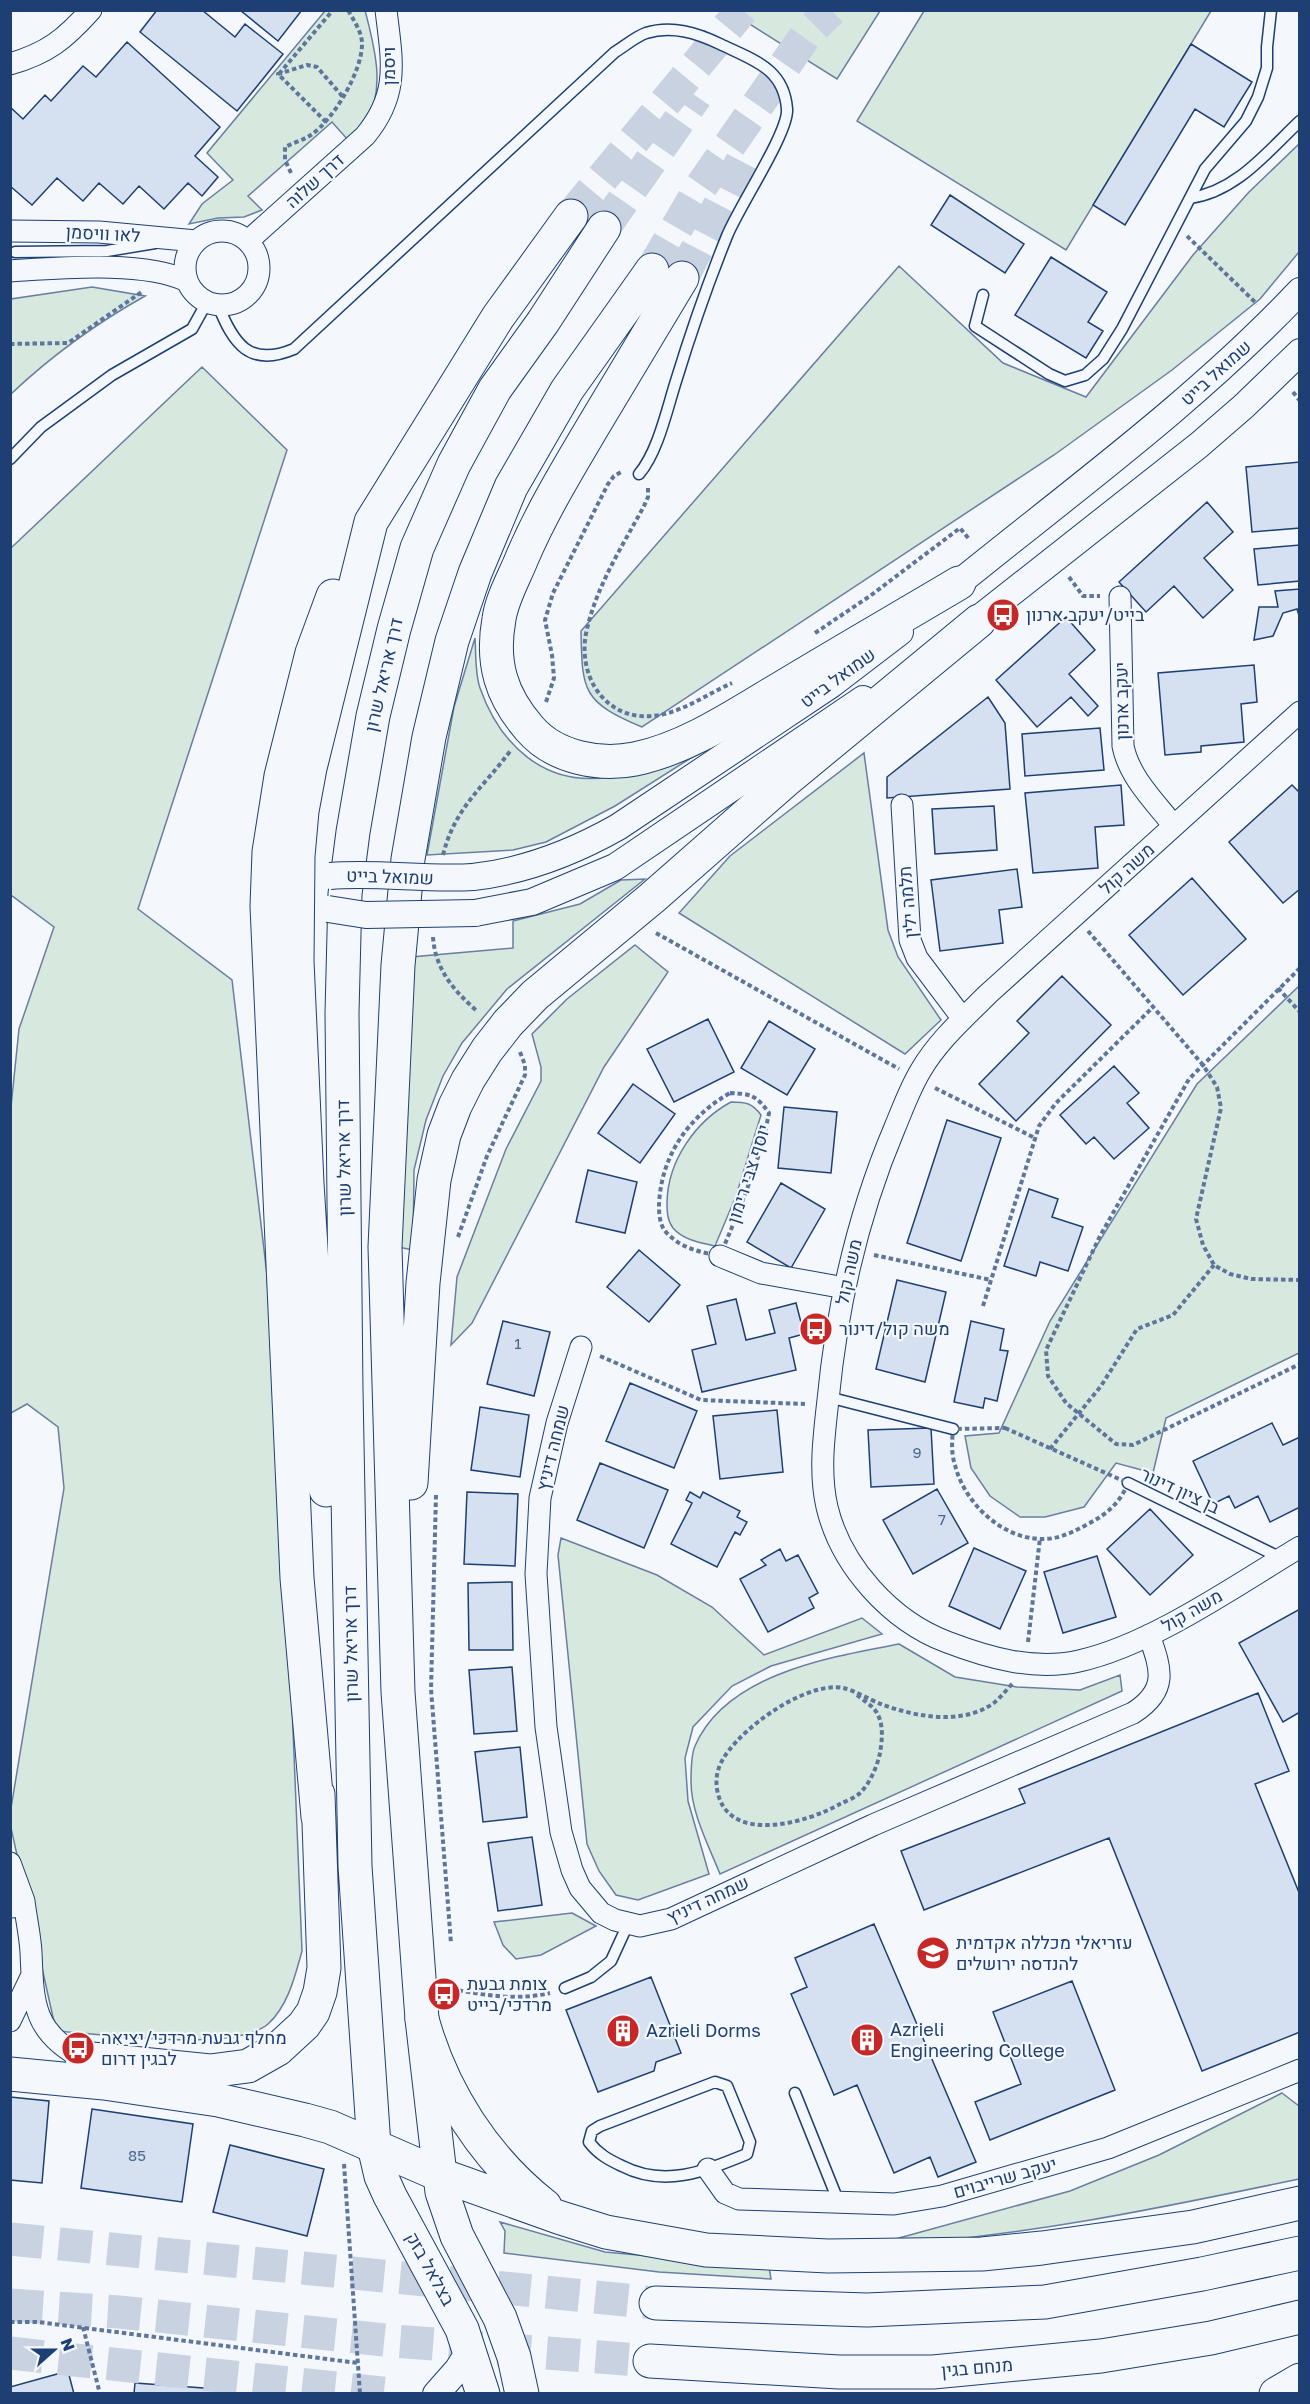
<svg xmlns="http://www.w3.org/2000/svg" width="1310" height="2404" font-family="'Golos Text',Heebo,sans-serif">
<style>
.green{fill:#d7e8df;stroke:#687fa3;stroke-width:1.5}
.building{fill:#d5e0f0;stroke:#1d3f73;stroke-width:1.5}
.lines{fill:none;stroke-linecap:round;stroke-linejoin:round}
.trunk-tunnel{stroke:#c9d2e0;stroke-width:33;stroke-dasharray:33 16;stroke-linecap:butt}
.motorway-tunnel{stroke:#c9d2e0;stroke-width:33;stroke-dasharray:33 16;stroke-linecap:butt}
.service-casing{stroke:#1d3f73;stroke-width:13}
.minor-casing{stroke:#1d3f73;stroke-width:23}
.tertiary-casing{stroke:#1d3f73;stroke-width:28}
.trunk-casing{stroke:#1d3f73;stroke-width:35}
.motorway-casing{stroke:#1d3f73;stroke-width:35}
.path{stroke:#5e769c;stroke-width:4;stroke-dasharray:4.5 3;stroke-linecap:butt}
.service{stroke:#f4f7fb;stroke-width:10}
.minor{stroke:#f4f7fb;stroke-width:21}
.tertiary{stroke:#f4f7fb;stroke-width:26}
.trunk{stroke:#f4f7fb;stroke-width:33}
.motorway{stroke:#f4f7fb;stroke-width:33}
.tertiary-bridge-casing{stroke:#1d3f73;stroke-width:28;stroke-linecap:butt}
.tertiary-bridge{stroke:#f4f7fb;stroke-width:26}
.labels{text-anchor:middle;stroke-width:4.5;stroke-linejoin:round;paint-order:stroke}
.number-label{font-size:15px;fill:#4b6792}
.street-label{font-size:18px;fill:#1d3f73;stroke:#f4f7fb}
.poi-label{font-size:18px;fill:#1d3f73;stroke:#f4f7fb;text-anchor:start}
</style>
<rect width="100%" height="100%" fill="#f4f7fb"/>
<path class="green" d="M325,11H365L366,14C375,50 386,90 365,124C361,130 353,135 348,140L332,122L248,196L262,210L244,217L218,218L189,224L202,204L233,180L207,153Z
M729,11H880L837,79Z
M924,11V10L1211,11L1066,250L857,121Z
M1299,144V252L1260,299L1172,370L1054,455L642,727C583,702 582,692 581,631L899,266L1003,363L1086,397L1193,255L1249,192Z
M92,287L145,296C97,323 50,357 11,394V299Z
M202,367L287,450L138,909L232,980L267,1275L290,1656L302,1951C295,1976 288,2006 268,2024C234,2053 102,2034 56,2031L11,1828V1808L64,1488L58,1427L27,1404L11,1413V1107L19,1029L54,927L11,895V548Z
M475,638C476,654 475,674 480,688C500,745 545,787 608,777C640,772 671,759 702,751L615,806L546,842L513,850L427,855L454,707Z
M864,753L888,930L898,957L941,1020L905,1054L679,913L730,856Z
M645,879L507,989L462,1043L443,1076L426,1120L414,1170L413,1250L398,1247L411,957L513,948V921L580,904L621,880Z
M635,945L668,972L604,1067L472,1323L451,1345L457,1277L506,1149L541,1081V1067L532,1034L567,999Z
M1299,986V1353L1166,1418L1153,1473L1116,1463L1084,1507L1045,1517H1020L990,1496L971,1468L965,1436L999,1433L1050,1321L1197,1084Z
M731,1102C746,1102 752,1103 761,1115L736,1196L715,1246C701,1243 683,1240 673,1228C667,1220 667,1211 667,1202C668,1160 696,1121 731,1102Z
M561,1538L657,1575L712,1607L764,1655L862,1618L882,1634L771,1666L732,1686L693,1727L685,1758L688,1801L709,1874L638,1900L616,1895L599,1871L587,1844L558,1555Z
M899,1644L955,1677L1017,1687L1080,1690L1120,1675L1122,1691L720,1874C709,1846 691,1813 691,1782C691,1772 691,1755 695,1746C726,1674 830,1657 899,1644Z
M572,1913L596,1926L541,1955L516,1959L503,1945L494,1922Z
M1282,2093L1299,2106V2179C1156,2209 1017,2238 870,2246L1070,2191L1159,2155Z
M500,2222L605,2252L769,2267L771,2279L659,2272L504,2253L505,2231Z"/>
<path class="building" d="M157,10H202L235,37L245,24L283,54L237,111L140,32Z
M240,10H302L278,41Z
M127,42L220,127L195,156L218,177L202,196L188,183L164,209L139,186L123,204L99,183L83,201L57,178L32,205L10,186V107L23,119L45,95L51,101L83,66L96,77Z
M1191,44L1252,82L1224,127L1195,109L1125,225L1093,205Z
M950,195L1024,244L1005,273L931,225Z
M1051,257L1107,292L1088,322L1103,331L1086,358L1015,315Z
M1300,462V528L1252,532L1246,467Z
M1207,502L1233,532L1204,558L1233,590L1203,618L1174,586L1146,612L1119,582Z
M1300,545V581L1258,585L1254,549Z
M1300,589V619L1297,609L1283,613L1273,636L1254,640L1259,607H1278L1275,591Z
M1066,617L1095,650L1069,674L1098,706L1088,716L1071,697L1037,727L996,680Z
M1254,665L1257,702L1241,704L1244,742L1201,746V752L1165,755L1158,673Z
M988,697L1005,723L1010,789L887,798V777Z
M1100,728L1104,770L1025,776L1022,734Z
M1121,785L1124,825L1095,827L1098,868L1033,873L1025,793Z
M1292,785L1300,793V889L1283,903L1229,842Z
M994,806L997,850L935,854L932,809Z
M1017,869L1022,907L999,910L1003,943L940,951L931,880Z
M1192,878L1246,939L1183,995L1129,935Z
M1062,976L1111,1025L1016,1121L979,1084L1029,1033L1017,1021Z
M708,1019L734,1072L674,1102L647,1049Z
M769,1021L815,1049L787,1095L741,1068Z
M1114,1066L1139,1093L1127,1103L1149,1128L1114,1159L1094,1137L1086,1144L1060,1115Z
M633,1084L675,1114L640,1163L598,1133Z
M784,1107L837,1112L831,1173L778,1168Z
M947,1120L1001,1138L961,1261L907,1243Z
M588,1170L637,1182L625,1233L576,1222Z
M781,1183L825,1209L791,1268L747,1242Z
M1029,1189L1058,1199L1052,1217L1083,1227L1068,1271L1040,1262L1036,1276L1004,1266Z
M639,1250L680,1285L649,1322L607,1287Z
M897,1280L946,1292L925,1382L876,1369Z
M736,1299L746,1340L775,1333L769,1310L796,1303L804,1334L789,1338L796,1370L702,1392L692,1350L716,1344L707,1306Z
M503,1321L550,1332L534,1396L487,1384Z
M971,1321L1004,1329L1000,1350L1008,1351L997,1401L985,1398L983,1408L954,1402Z
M630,1383L697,1411L674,1468L606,1441Z
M480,1407L529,1415L520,1477L471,1470Z
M777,1410L783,1472L720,1479L713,1416Z
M1272,1423L1283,1445L1300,1437V1507L1270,1522L1258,1496L1235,1508L1229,1496L1213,1504L1193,1461Z
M931,1428L934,1484L871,1487L868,1430Z
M600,1463L668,1490L644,1548L577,1520Z
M937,1489L968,1543L913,1574L883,1520Z
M467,1492L518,1494L515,1566L464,1564Z
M690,1492L700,1498L703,1492L740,1511L737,1517L747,1522L740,1535L735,1532L717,1567L671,1544L692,1503L686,1500Z
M1150,1509L1193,1555L1150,1595L1107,1549Z
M974,1548L1026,1571L1000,1629L949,1606Z
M780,1549L786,1561L798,1555L818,1593L809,1598L814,1608L768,1632L740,1579L766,1565L761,1560Z
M1097,1556L1116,1617L1063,1633L1044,1572Z
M512,1582L513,1650H469L468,1583Z
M1300,1609V1712L1283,1722L1239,1643Z
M512,1667L517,1731L474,1734L469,1670Z
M1258,1693L1289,1771L1255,1784L1300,1895V2032L1202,2071L1109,1838L924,1910L901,1851L1025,1803L1019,1789Z
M520,1747L527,1817L483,1822L475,1752Z
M532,1837L542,1905L498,1911L488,1843Z
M874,1924L976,2162L938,2177L930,2157L894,2173L857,2085L834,2095L791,1994L807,1987L795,1958Z
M651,1977L681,2053L656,2062L654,2071L598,2092L566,2010Z
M1072,1981L1115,2090L990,2140L975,2102L1021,2084L993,2012Z
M10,2097L49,2101L42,2183L10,2180Z
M92,2109L193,2124L182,2202L81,2188Z
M230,2145L324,2169L307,2236L213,2212Z
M68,2371L74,2394H10V2387Z
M135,2383L217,2389V2394H134Z"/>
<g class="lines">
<path class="trunk-tunnel" d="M571,216L742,10
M604,228L696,96
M652,270L700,188L806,35L831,10
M682,278L748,149"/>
<path class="motorway-tunnel" d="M10,2239L656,2303
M10,2305L119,2312L394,2341L650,2361
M10,2353L391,2394"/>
<g class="service-casing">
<path id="service" d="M1190,198C1236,192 1267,152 1300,121
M15,252L107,251L155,243
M983,295L975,326L1049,374L1065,381L1085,375L1103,359L1122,329L1205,169L1246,121L1258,97L1267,68V47L1271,10
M218,305C233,343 249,368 294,349L615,52C625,46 635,37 646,33C672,25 697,33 720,44C753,60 784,68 787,109C789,132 738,208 727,236C708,283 691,332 676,381C667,409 658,452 639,474
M10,459L41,427L112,375L192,329L207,302
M828,1397L953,1429
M1128,1483L1281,1558
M565,1988L591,1977L611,1961L628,1924
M715,2082L727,2086L750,2142L747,2154C705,2171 665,2188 622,2166C609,2160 598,2154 589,2142L592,2131L600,2126Z
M795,2093L839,2203"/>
</g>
<g class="minor-casing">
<path id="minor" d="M10,64C48,53 65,39 91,10
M185 268a37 37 0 1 1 74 0a37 37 0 1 1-74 0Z
M10,231L99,232L196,241
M248,241L365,136C400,94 392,61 386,10
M10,271C59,268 144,260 187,281
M1120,597L1123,746C1129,777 1155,802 1174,826
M1300,712L988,994C964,1018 938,1041 921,1070C910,1088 903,1108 895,1127C858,1214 837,1306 828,1400C824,1436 819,1472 827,1507C841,1566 891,1621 947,1642C989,1658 1034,1671 1079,1661C1151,1645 1235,1586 1300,1547
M902,805L910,940L917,958L963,1019
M720,1256L761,1273L845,1288
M581,1347L557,1423L540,1498L536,1574L546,1727L561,1832L572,1870L580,1888L601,1913L615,1920L640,1926L671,1919L873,1825L1133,1713C1169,1690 1161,1669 1149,1635
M10,1863L24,1901L12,1907
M24,1901C26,1918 30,1935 31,1952C33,2003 33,2032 82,2058
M10,2021L31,1977
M708,2169L725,2193L739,2199L894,2204L942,2196L1108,2148L1300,2070"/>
</g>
<g class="tertiary-casing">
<path id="tertiary" d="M944,595C1065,496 1192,405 1300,291
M963,631L1199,445L1244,406L1300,352
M473,877C526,871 572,853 618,827L832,684L900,632
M475,913L532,902L615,867L863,699
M436,2394L458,2369L470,2350"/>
</g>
<g class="trunk-casing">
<path id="trunk" d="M682,278C653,326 624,375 595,423C569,467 542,511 522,558C514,578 502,598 499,619C491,663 501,696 530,729C555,758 600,766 635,759C688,748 737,714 783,687C841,652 900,618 959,583
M411,1483L423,1283L434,1180L444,1135L455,1106L468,1080L487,1050L508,1023L535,995L652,898L785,781L979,621
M326,1490L307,1183L297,961L298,856L302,811L310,768L371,522L498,317L571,216
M318,1817L297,1578L267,906L269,852L281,776L312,653L333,596
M82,2058L210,2071L248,2066L278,2049L304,2025L313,2012L320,1992L324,1968L318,1794
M483,2394L462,2329L390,2196L381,2176L374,2146L355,1866L346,1390L342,1013L345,894L353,832L373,716L394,629L417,548L454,464L495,389L543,322L604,228
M522,2394L514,2357L500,2318L457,2236L442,2192L422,2019L398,1692L385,1247L398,965L408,859L429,737L452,641L475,573L511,487L567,390L652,270"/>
</g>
<g class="motorway-casing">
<path id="motorway" d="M422,2019C442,2092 485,2159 545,2206
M10,2074L104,2083L218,2100L305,2120L330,2127L438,2174L561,2218L606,2232L706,2250L828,2256L982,2254L1042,2248L1193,2227L1300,2203
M656,2303L867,2310L1045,2302L1202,2274L1300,2253
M650,2361L839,2372H933L1101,2356L1211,2338L1300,2317
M1276,2394L1300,2380"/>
</g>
<path class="path" d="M279,74L333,10
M326,122L278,74L307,65L317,67L343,97
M291,173L285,160V147C293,143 303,140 311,135C333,120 362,72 362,44C362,32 354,21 348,10
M1187,236L1257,304
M10,344L68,343L143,291
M1293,392L1300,401
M648,488V497L644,506C623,545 597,585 587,629C576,673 603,720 652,716C680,714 707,694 732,683
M1069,577L1083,596H1100
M815,633L870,596L960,528L969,539
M546,702L554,678L552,655L545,620L553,593L608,484L614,476L623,471
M443,855C455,807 483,788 511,750
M1088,931L1203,1065L1217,1087L1221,1108L1196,1219L1203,1245L1214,1265L1230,1274L1251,1279L1300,1280
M656,933L899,1069
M433,937C435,969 454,991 477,1011
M1300,968L1189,1079L1100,1236L1046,1350L1048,1376L1066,1403L1116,1444L1133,1445L1300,1364
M1278,988L1300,1012
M935,1088L1035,1138
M730,1093C751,1094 756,1095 769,1113C760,1162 739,1210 720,1256C701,1252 683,1249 669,1235C660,1228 659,1216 659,1205C661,1156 688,1117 730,1093Z
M458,1237L487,1156L525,1075V1065L520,1052
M874,1255L991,1280
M983,1306L1039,1126L1056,1103L1153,1007
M600,1356L701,1400L805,1404
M1005,1428L1128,1483C1120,1503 1107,1514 1088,1524C1077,1530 1065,1536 1054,1538C1009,1546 965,1506 955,1465C951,1453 952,1441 953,1429Z
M1050,1449L1101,1386L1137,1329L1173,1315L1214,1265
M436,1495L431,1689L451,1943
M1028,1642L1040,1538
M857,1695C863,1700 873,1706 877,1713C884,1725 882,1741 880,1753C877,1767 870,1783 860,1793C855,1798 846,1801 840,1804C807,1823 726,1846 717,1789C714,1769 724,1755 737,1741C759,1717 810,1682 843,1688C854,1690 870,1700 881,1704C915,1717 964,1726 995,1702C1002,1696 1008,1688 1014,1682
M451,1989C485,1995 515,2001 550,1993
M344,2164L360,2394
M10,2322H38L358,2363
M83,2327L100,2394"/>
<use href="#service" class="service"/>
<use href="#minor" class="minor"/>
<use href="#tertiary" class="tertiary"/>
<use href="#trunk" class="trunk"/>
<use href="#motorway" class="motorway"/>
<g class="tertiary-bridge-casing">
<path id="tertiary-bridge" d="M330,876C377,872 425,880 473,877
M328,909L366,915L475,913"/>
</g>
<use href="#tertiary-bridge" class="tertiary-bridge"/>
</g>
<defs>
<g id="bus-disc" transform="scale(1.725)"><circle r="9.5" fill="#c62828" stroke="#f4f7fb"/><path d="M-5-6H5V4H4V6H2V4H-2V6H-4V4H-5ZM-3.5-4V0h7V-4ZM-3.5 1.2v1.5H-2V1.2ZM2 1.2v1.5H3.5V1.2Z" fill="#fff"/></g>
<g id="university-disc" transform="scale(1.725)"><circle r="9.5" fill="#c62828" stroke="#f4f7fb"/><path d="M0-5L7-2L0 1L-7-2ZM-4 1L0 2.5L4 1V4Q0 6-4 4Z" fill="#fff"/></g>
<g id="building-disc" transform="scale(1.725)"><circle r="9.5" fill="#c62828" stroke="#f4f7fb"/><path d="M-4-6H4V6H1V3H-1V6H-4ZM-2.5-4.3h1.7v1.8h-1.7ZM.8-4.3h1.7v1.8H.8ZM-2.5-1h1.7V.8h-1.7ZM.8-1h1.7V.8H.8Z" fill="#fff"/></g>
</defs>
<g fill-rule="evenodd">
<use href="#bus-disc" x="1003" y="615"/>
<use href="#bus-disc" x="816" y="1329"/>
<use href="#university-disc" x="933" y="1953"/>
<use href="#bus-disc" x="444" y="1994"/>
<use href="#building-disc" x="623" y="2031"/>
<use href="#building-disc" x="867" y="2040"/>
<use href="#bus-disc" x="78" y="2048"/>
</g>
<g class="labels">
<g class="number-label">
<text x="518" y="1349">1</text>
<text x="917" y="1458">9</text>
<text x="942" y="1525">7</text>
<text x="137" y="2161">85</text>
</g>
<g class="street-label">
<text transform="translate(389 66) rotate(-90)" y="6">ויסמן</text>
<text transform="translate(315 181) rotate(-42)" y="6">דרך שלוה</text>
<text transform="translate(103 234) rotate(3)" y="6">לאו וויסמן</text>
<text transform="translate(1216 373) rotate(-42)" y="6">שמואל בייט</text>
<text transform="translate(384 675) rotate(-77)" y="6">דרך אריאל שרון</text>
<text transform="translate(838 678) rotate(-36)" y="6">שמואל בייט</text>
<text transform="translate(1122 701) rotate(-91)" y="6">יעקב ארנון</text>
<text transform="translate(1127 869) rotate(-42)" y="6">משה קול</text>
<text transform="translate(390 877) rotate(2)" y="6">שמואל בייט</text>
<text transform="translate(908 902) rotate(-95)" y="6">תלמה ילין</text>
<text transform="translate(344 1158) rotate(-91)" y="6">דרך אריאל שרון</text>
<text transform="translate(749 1174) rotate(-72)" y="6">יוסף צבי רימון</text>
<text transform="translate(849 1272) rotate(-78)" y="6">משה קול</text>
<text transform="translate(553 1448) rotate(-76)" y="6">שמחה דיניץ</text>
<text transform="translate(1180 1491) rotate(25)" y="6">בן ציון דינור</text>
<text transform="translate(1192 1611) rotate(-30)" y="6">משה קול</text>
<text transform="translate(351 1644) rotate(-91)" y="6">דרך אריאל שרון</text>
<text transform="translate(708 1900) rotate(-25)" y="6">שמחה דיניץ</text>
<text transform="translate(1005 2178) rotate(-16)" y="6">יעקב שרייבוים</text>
<text transform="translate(430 2269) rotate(61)" y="6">בצלאל בזק</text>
<text transform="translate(977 2368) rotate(-5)" y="6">מנחם בגין</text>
</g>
<g class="poi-label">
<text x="1026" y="621">בייט/יעקב ארנון</text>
<text x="839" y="1335">משה קול/דינור</text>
<text x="956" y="1949">עזריאלי מכללה אקדמית<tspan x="956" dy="21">להנדסה ירושלים</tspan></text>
<text x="467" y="1990">צומת גבעת<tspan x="467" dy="21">מרדכי/בייט</tspan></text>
<text x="890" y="2036">Azrieli<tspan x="890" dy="21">Engineering College</tspan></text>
<text x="646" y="2037">Azrieli Dorms</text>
<text x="101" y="2044">מחלף גבעת מרדכי/יציאה<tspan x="101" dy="21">לבגין דרום</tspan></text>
</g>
</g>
<rect width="1310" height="2404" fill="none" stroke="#1d3f73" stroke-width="24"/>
<g transform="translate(54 2350) rotate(69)" stroke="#f4f7fb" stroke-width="4.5" paint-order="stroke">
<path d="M0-4.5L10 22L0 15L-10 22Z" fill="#1d3f73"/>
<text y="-9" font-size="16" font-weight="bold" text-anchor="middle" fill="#1d3f73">N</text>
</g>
</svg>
